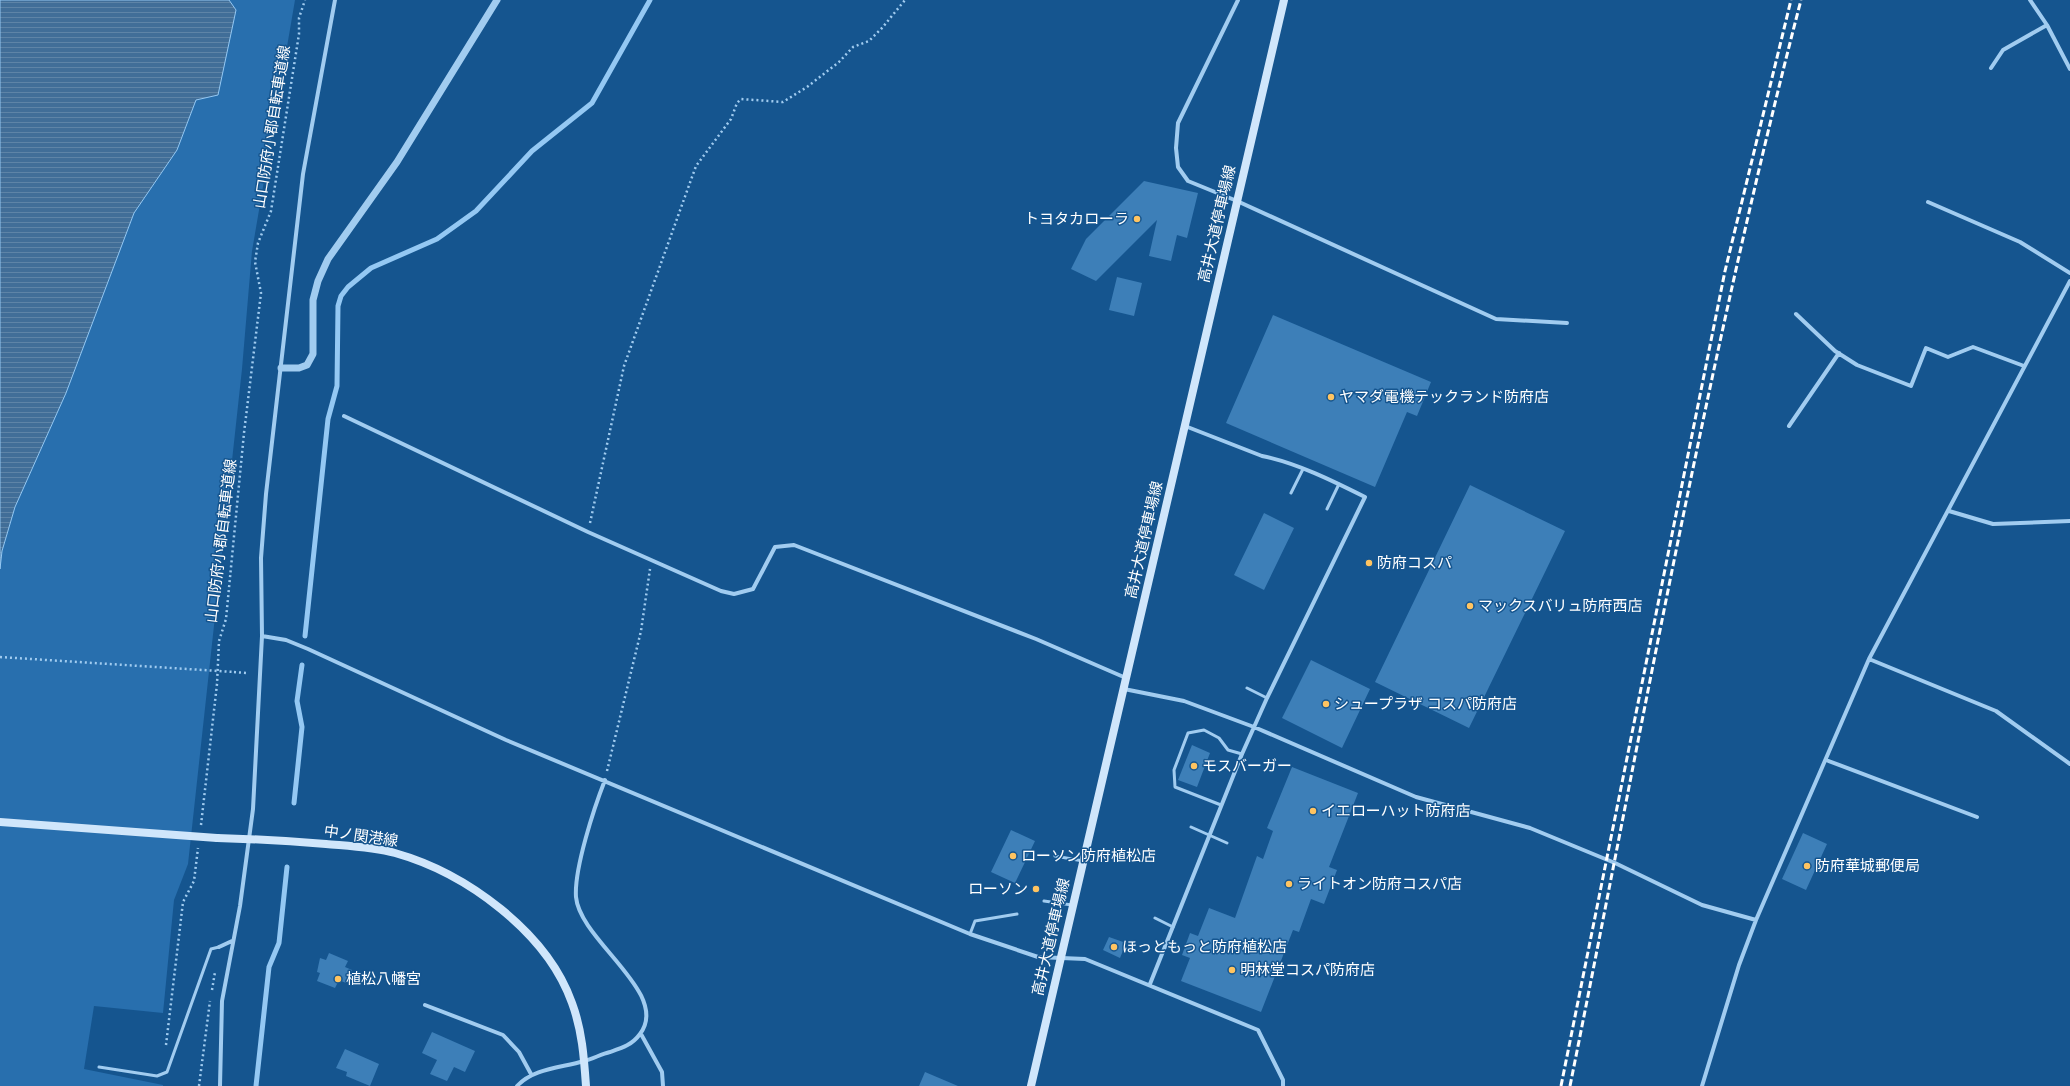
<svg xmlns="http://www.w3.org/2000/svg" width="2070" height="1086" font-family="'Space Grotesk','Noto Sans JP',sans-serif">
<style>
.green{fill:#286fae}
.water{fill:url(#water-rules);stroke:#94c8f3}
.lines{fill:none;stroke-linecap:round;stroke-linejoin:round}
.stream{stroke:#94c8f3;stroke-width:5}
.building{fill:#3d7fb8}
.path{stroke:#a1ccf0;stroke-width:2.5;stroke-dasharray:2 3;stroke-linecap:butt}
.service{stroke:#a1ccf0;stroke-width:3}
.minor{stroke:#a1ccf0;stroke-width:4}
.tertiary{stroke:#a1ccf0;stroke-width:7}
.secondary{stroke:#d0e6fb;stroke-width:8}
.rail{stroke:#fff;stroke-width:3;stroke-dasharray:7 3;stroke-linecap:butt}
.path-bridge{stroke:#a1ccf0;stroke-width:2.5;stroke-dasharray:2 3;stroke-linecap:butt}
.secondary-bridge{stroke:#d0e6fb;stroke-width:8}
.poi-dot{fill:#ffc461;stroke:#15558f;stroke-width:1.5}
.labels{text-anchor:middle;stroke-width:3;stroke-linejoin:round;paint-order:stroke}
.street-label{font-size:15px;fill:#fff;stroke:#15558f}
.poi-label{font-size:15px;fill:#fff;stroke:#15558f;text-anchor:start}
</style>
<defs>
<pattern id="water-rules" width="6" height="5" patternUnits="userSpaceOnUse"><rect width="6" height="5" fill="#416e98"/><path d="M0 2.5h6" fill="none" stroke="#5e84a7"/></pattern>
</defs>
<rect width="100%" height="100%" fill="#15558f"/>
<path class="green" d="M229,0H295L252,251L242,369L188,864L174,900L163,1013L94,1006L84,1069L163,1085V1086H0V569L2,551L15,507L66,393L134,213L177,150L196,100L236,10Z"/>
<path class="water" d="M0,0H229L236,10L218,95L196,100L177,150L134,213L66,393L15,507L2,551L0,569Z"/>
<g class="lines">
<path class="stream" d="M305,636L328,419L337,386L338,306L341,296L348,287L371,268L437,239L476,211L532,151L592,103L650,0
M294,803L302,727L297,701L302,665
M256,1086L269,967L279,943L287,867"/>
</g>
<path class="building" d="M1144,181L1198,193L1187,238L1177,235L1171,261L1149,256L1157,220L1096,281L1071,269L1086,239Z
M1117,277L1142,283L1134,316L1109,310Z
M1273,315L1431,382L1417,416L1407,412L1375,487L1226,423Z
M1470,485L1565,531L1469,728L1375,682Z
M1264,513L1294,528L1264,590L1234,575Z
M1311,660L1370,689L1342,748L1282,718Z
M1192,745L1210,753L1197,787L1178,780Z
M1292,767L1358,793L1329,867L1337,870L1324,904L1311,899L1299,932L1293,930L1261,1012L1181,981L1190,958L1182,955L1190,933L1198,936L1209,908L1235,918L1257,856L1263,859L1273,831L1267,828Z
M1011,830L1035,841L1015,883L991,872Z
M1803,833L1827,844L1806,890L1782,879Z
M1109,937L1126,943L1120,958L1103,950Z
M329,953L348,961L345,967L352,970L346,983L339,980L335,988L317,981L320,973L317,972L320,958L326,960Z
M432,1032L475,1051L465,1072L454,1067L447,1081L430,1074L437,1060L422,1053Z
M345,1049L379,1064L370,1086L346,1076L347,1072L336,1068Z
M925,1072L958,1086H919Z"/>
<g class="lines">
<path class="path" d="M590,523L624,366L696,166L731,119L737,103L741,99L783,102L807,87L839,62L853,47L869,41L882,28L905,0
M234,672L247,673
M607,771L641,631L650,569
M201,825L217,684L219,641L226,619L244,433L261,293L255,262L258,243L271,211L299,34V18L305,0
M212,990L215,972
M166,1045L183,902L194,881L198,848
M199,1086L210,1001"/>
<path class="service" d="M1291,493L1303,469
M1327,509L1339,484
M1247,688L1267,698
M1221,805L1175,787L1174,770L1188,733L1204,730L1219,738L1228,750L1242,754
M1191,827L1227,843
M1055,856L1083,861
M1044,901L1072,905
M1155,918L1173,927
M970,934L975,921L1017,914
M99,1067L157,1076L167,1072L211,949L219,947"/>
<path class="minor" d="M1238,0L1178,123L1176,148L1178,167L1188,181L1237,201L1496,319L1567,323
M2030,0L2047,25L2070,69
M1991,68L2003,50L2047,25
M1928,202L2020,242L2070,273
M1796,314L1835,351L1857,365L1911,386L1926,348L1948,357L1973,347L2024,366
M344,416L588,532L721,591L734,594L753,589L775,547L794,545L1036,639L1126,678
M1789,426L1839,353
M1949,511L1993,524L2070,521
M262,636L286,640L308,649L506,740L970,934L1038,957L1085,959L1258,1030L1283,1080V1086
M1869,659L1996,711L2070,764
M1124,689L1184,701L1254,727L1416,797L1530,828L1615,863L1702,905L1756,920
M1826,760L1977,817
M219,947L232,941
M1150,984L1242,754L1267,698L1365,497C1333,481 1297,463 1262,456L1185,426
M425,1005L503,1035L519,1052L531,1074
M641,1034L662,1072L663,1086
M220,1086L222,1001L240,906L253,809L262,636L261,558L266,494L303,174L335,0
M517,1086C534,1068 561,1068 584,1061C593,1059 601,1054 610,1052C622,1048 632,1045 640,1034C671,993 580,941 576,897C574,869 594,808 605,780
M1702,1086L1739,965L1756,920L1869,659L2070,281"/>
<path class="tertiary" d="M281,368H299L307,365L313,354V300L318,281L328,259L397,162L497,0"/>
<path class="secondary" d="M217,838C253,839 290,841 326,844C348,846 373,847 395,853C466,873 547,932 572,1003C582,1030 584,1057 586,1086
M1031,1086L1284,0"/>
<path class="rail" d="M1561,1086L1725,271L1791,0
M1570,1086C1643,723 1708,358 1801,0"/>
<path class="path-bridge" d="M0,657L234,672"/>
<path class="secondary-bridge" d="M0,822L217,838"/>
</g>
<g class="poi-dot">
<circle cx="1137" cy="219" r="4"/>
<circle cx="1331" cy="397" r="4"/>
<circle cx="1369" cy="563" r="4"/>
<circle cx="1470" cy="606" r="4"/>
<circle cx="1326" cy="704" r="4"/>
<circle cx="1194" cy="766" r="4"/>
<circle cx="1313" cy="811" r="4"/>
<circle cx="1013" cy="856" r="4"/>
<circle cx="1807" cy="866" r="4"/>
<circle cx="1289" cy="884" r="4"/>
<circle cx="1036" cy="889" r="4"/>
<circle cx="1114" cy="947" r="4"/>
<circle cx="1232" cy="970" r="4"/>
<circle cx="338" cy="979" r="4"/>
</g>
<g class="labels">
<g class="street-label">
<text transform="translate(272 127) rotate(-81)" y="5">山口防府小郡自転車道線</text>
<text transform="translate(1217 224) rotate(-77)" y="5">高井大道停車場線</text>
<text transform="translate(1144 540) rotate(-77)" y="5">高井大道停車場線</text>
<text transform="translate(221 541) rotate(-83)" y="5">山口防府小郡自転車道線</text>
<text transform="translate(361 836) rotate(8)" y="5">中ノ関港線</text>
<text transform="translate(1051 937) rotate(-77)" y="5">高井大道停車場線</text>
</g>
<g class="poi-label">
<text x="1129" y="224" text-anchor="end">トヨタカローラ</text>
<text x="1339" y="402">ヤマダ電機テックランド防府店</text>
<text x="1377" y="568">防府コスパ</text>
<text x="1478" y="611">マックスバリュ防府西店</text>
<text x="1334" y="709">シュープラザ コスパ防府店</text>
<text x="1202" y="771">モスバーガー</text>
<text x="1321" y="816">イエローハット防府店</text>
<text x="1021" y="861">ローソン防府植松店</text>
<text x="1815" y="871">防府華城郵便局</text>
<text x="1297" y="889">ライトオン防府コスパ店</text>
<text x="1028" y="894" text-anchor="end">ローソン</text>
<text x="1122" y="952">ほっともっと防府植松店</text>
<text x="1240" y="975">明林堂コスパ防府店</text>
<text x="346" y="984">植松八幡宮</text>
</g>
</g>
</svg>
